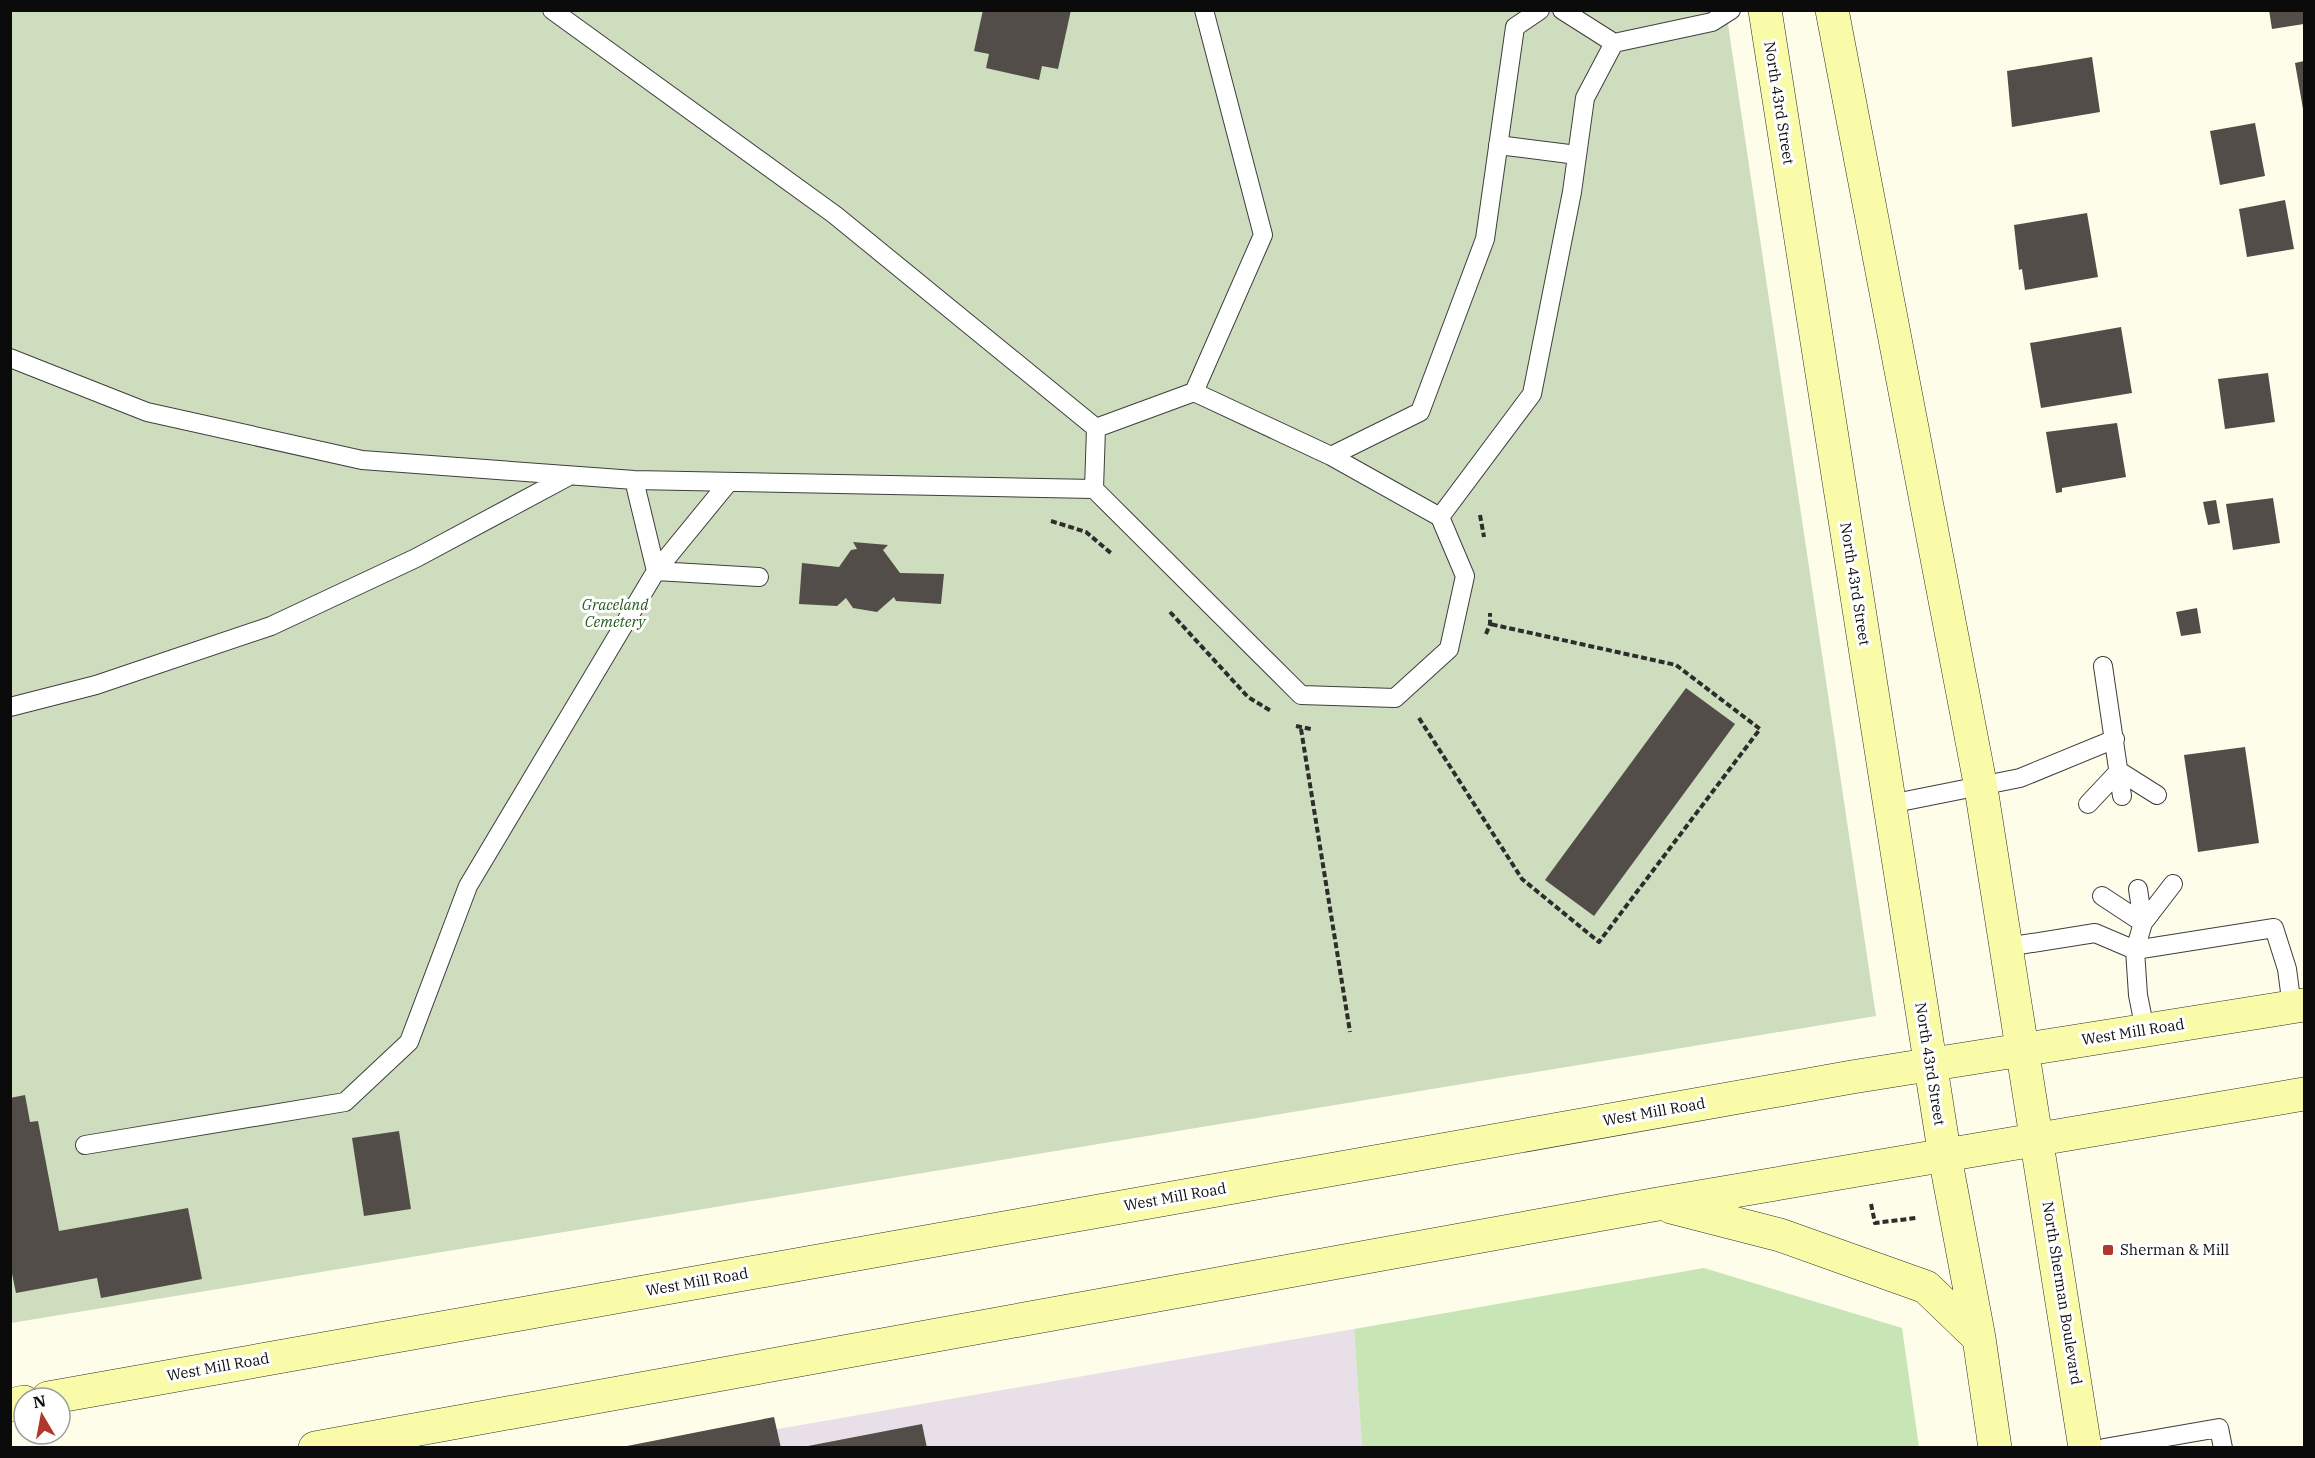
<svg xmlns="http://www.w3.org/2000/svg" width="2315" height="1458" font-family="'IBM Plex Serif',serif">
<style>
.industrial{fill:#e9dfe9}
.green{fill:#c8e5b6}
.cemetery{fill:#ceddbd}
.building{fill:#524d48}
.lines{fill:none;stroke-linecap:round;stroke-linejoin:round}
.lane-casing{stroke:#3e3e3e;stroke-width:20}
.secondary-casing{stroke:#2d2d2d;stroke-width:34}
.path{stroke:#2d2d2d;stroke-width:4;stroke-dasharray:6 3;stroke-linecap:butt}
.lane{stroke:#fff;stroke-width:18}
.secondary{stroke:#f9fba8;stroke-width:33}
.poi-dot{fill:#b2372b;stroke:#fff;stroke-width:2}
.labels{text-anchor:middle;stroke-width:6;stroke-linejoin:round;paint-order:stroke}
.street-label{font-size:15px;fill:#0b0b0b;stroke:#fff}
.park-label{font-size:15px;font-style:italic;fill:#245e1f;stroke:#fff}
.poi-label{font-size:15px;fill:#0b0b0b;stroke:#fff;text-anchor:start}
</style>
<rect width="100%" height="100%" fill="#fefde9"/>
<path class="industrial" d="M1354,1329L1362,1447H674Z"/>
<path class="green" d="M1704,1268L1902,1328L1919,1447H1362L1354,1329Z"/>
<path class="cemetery" d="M11,11H1726L1876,1016L11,1323Z"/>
<path class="building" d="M983,10H1071L1058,69L1042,66L1039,80L986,68L989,54L974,51Z
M2269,10H2304V24L2272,29Z
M2092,57L2100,112L2012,127L2007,71Z
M2304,61V109H2303L2295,63Z
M2255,123L2265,176L2220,185L2210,131Z
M2285,200L2294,249L2247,257L2239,209Z
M2087,213L2098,277L2025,290L2022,269L2019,270L2014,225Z
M2121,327L2132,393L2041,408L2030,343Z
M2268,373L2275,422L2225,429L2218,379Z
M2117,423L2126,477L2062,488V492L2056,493L2046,432Z
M2273,498L2280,543L2233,550L2226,504Z
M2216,500L2220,523L2208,525L2203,502Z
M853,542L888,545L883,550L900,573L944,574L941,604L896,601L894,597L877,612L853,608L846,598L837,606L799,604L802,563L839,567L851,550L857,549Z
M2197,608L2201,633L2181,636L2176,612Z
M1686,688L1735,724L1594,916L1545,880Z
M2245,747L2259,843L2198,852L2184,755Z
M25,1095L30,1122L38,1121L59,1231L188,1208L202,1279L101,1298L97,1278L16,1293L10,1264V1098Z
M399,1131L411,1209L364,1216L352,1138Z
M774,1417L781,1448H627V1446Z
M922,1424L927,1448H809L808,1446Z"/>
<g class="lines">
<g class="lane-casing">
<path id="lane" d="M552,10L835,215L1096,428L1194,392L1263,235L1204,10
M1562,10L1614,43
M1498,145L1577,155
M10,358L147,412L362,460L634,480L1094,489L1301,695L1395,698L1449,649L1465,576L1440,517L1532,394L1572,192L1585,98L1614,43L1712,22L1731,10
M1194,392L1331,456L1420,412L1485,239L1515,27L1540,10
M1331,456L1440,517
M728,483L656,571L759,577
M1094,489L1096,428
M2103,666L2122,796
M10,707L96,685L271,626L416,558L569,476
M1890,804L2020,778L2115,739
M2088,804L2119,771L2157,795
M2138,889L2143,923L2135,950L2138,995L2145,1030
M2102,896L2143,923L2173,884
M2007,947L2095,933L2135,950L2274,928L2287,969L2292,1007
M85,1145L345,1102L409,1042L468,886L656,571L634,480
M2104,1448L2219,1428L2223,1448"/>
</g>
<g class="secondary-casing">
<path id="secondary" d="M1765,10L1945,1157L1979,1338L1995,1448
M1832,10L1981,788L2085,1448
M1671,1207L1780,1235L1926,1287L1979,1338
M48,1398L1852,1077L2304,1005
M10,1405L24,1402
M315,1448L1658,1204L2304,1094"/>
</g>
<path class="path" d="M1480,515L1484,537
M1051,521L1086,532L1112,554
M1170,612L1248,697L1271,711
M1486,634L1490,624V613
M1419,718L1522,879L1599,942L1760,729L1676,665L1490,624
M1296,726L1311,729
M1301,729L1350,1032
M1871,1204L1875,1223L1916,1218"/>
<use href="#lane" class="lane"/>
<use href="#secondary" class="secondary"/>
</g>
<rect class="poi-dot" x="2102" y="1244" width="12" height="12" rx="3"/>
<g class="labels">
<g class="street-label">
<text transform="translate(1779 103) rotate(81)" y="5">North 43rd Street</text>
<text transform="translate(1855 584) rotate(81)" y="5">North 43rd Street</text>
<text transform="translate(2133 1032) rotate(-9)" y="5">West Mill Road</text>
<text transform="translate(1930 1064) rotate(81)" y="5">North 43rd Street</text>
<text transform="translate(1654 1112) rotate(-10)" y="5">West Mill Road</text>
<text transform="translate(1175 1197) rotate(-10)" y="5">West Mill Road</text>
<text transform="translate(697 1282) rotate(-10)" y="5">West Mill Road</text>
<text transform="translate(2062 1293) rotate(81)" y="5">North Sherman Boulevard</text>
<text transform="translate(218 1367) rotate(-10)" y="5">West Mill Road</text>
</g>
<g class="park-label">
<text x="615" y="610">Graceland<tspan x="615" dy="17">Cemetery</tspan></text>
</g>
<g class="poi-label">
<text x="2120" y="1255">Sherman &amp; Mill</text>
</g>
</g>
<rect width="2315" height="1458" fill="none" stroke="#0b0b0b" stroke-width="24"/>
<g transform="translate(42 1416) rotate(350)"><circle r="28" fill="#ffffff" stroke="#9d9d9d" stroke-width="1.5"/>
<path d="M0-4.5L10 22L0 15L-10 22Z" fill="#b2372b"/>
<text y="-9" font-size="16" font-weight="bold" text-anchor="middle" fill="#0b0b0b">N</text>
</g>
</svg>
